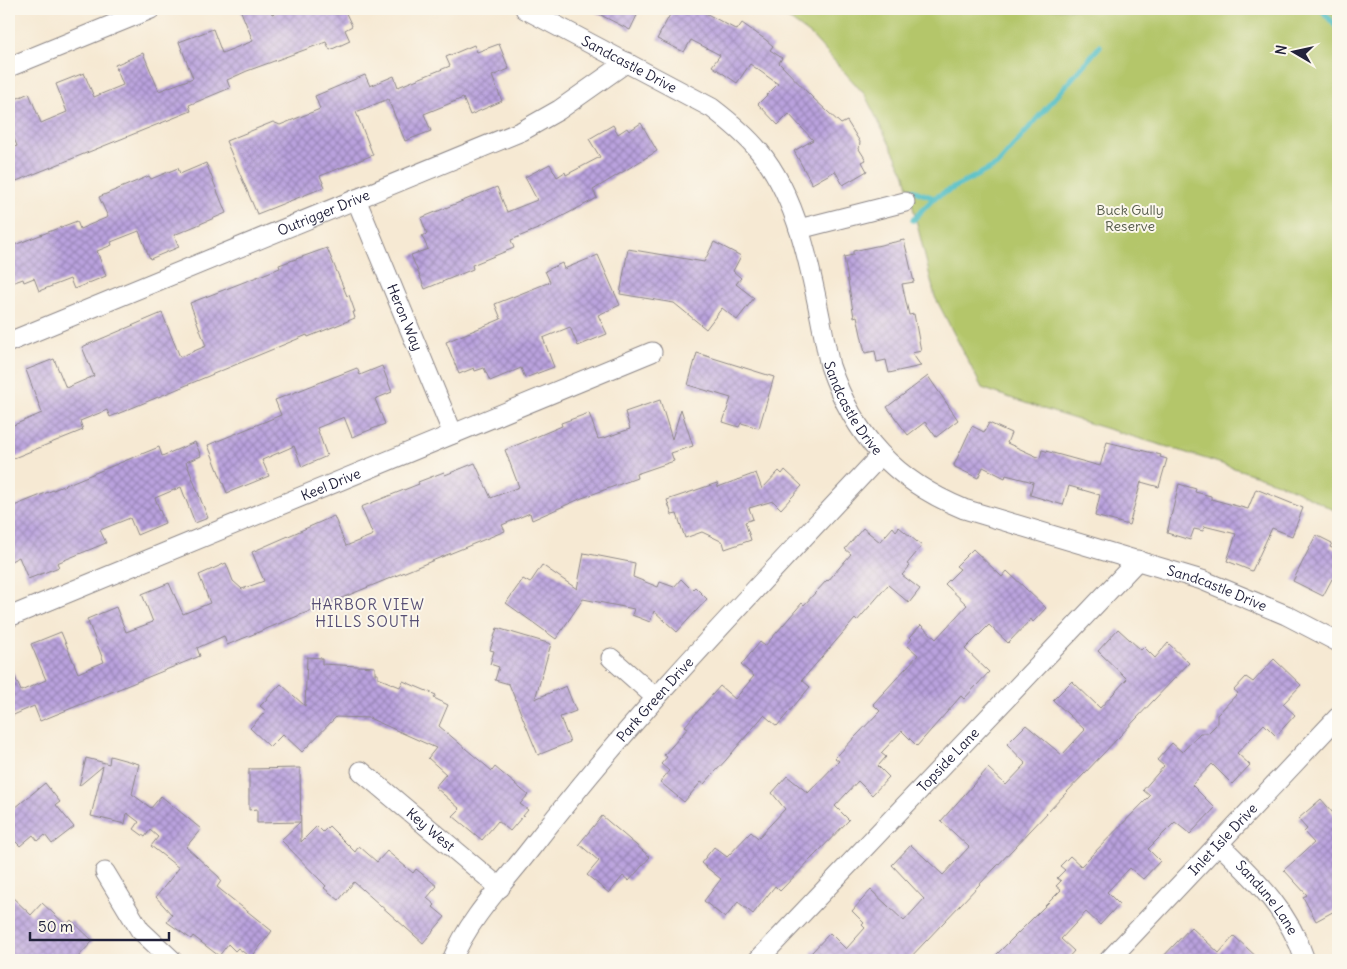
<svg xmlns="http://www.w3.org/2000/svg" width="1347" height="969" font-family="Delius,sans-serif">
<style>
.park{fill:#b4c66a;stroke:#6b7452}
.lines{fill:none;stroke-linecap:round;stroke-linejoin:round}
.stream{stroke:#4fbdc4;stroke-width:5.5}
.building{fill:url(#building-cross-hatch)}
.street-casing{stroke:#8c8687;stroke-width:21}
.street{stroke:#fff;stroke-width:19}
.labels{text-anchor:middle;stroke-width:4;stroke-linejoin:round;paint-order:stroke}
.street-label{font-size:14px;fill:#22223b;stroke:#fbf7ec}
.park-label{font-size:14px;fill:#555b4b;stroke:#fbf7ec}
.neighbourhood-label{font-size:15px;letter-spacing:1px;fill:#574f74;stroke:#fbf7ec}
</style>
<defs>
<pattern id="building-cross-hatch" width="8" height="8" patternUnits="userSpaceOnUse" patternTransform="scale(1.25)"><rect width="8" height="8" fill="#baa2de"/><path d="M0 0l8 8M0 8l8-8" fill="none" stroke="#9784b5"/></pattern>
</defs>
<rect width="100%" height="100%" fill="#fbf7ec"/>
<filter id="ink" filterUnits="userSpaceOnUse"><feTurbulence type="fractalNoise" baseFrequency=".02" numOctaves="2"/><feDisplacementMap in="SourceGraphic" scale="10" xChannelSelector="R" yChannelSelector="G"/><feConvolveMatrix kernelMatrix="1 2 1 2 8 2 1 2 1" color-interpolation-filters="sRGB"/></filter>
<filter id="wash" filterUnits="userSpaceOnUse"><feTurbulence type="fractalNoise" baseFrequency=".0096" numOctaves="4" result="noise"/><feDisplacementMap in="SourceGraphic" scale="20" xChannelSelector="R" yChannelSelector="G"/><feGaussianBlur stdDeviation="1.12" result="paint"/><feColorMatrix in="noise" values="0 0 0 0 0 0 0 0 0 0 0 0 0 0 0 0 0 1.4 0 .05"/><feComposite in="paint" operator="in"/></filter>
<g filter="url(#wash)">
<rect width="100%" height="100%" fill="#f6e9d3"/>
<path class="park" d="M775,9H1338V512C1319,503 1300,491 1280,484C1182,448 1080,424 982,388L935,297L905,175L865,95L812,36Z"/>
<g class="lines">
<path class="stream" d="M1321,9L1338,29
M912,190L934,198L997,165L1100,46
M913,220L934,198"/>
</g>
<g id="blocks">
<path class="building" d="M240,9H270L272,14L285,9H344L352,26L345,30L350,41L330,50L326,42L247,71L227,80L230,88L189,105L191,111L14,182L9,169V149L17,146L9,126V102L29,93L41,123L67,112L56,84L84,73L94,97L123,85L115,65L143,53L159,91L193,78L179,42L213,29L222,53L253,41Z
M589,9H640L630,30Z
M673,9H698L737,30L742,23L766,40L773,46L770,50L782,58L779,63L813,98L841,124L847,121L860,142L859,149L866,160L862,162L867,171L843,185L835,171L812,184L794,151L813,140L789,114L778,125L758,104L778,84L750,64L737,83L712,66L720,55L691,40L684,52L657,39Z
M499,44L509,69L492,76L502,101L470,115L463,98L424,114L431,131L405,141L388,99L356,112L373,155L320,176L325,187L257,214L226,141L273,122L280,125L320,109L315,96L365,75L370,86L394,76L398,87L450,66L446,57L474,45L477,52Z
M641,123L657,151L593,190L597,198L540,228L511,240L514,248L472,265L473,269L425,289L411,255L428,249L422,236L427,234L421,218L497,187L507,212L537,200L525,177L550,164L557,177L565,172L566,175L600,157L589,139L613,125L618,134L627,128L629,131Z
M206,163L226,213L174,235L179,247L150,259L139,231L111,242L112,245L97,251L106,276L74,289L70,279L39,291L34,278L24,282L23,279L9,284V247L77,221L80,229L108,217L99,197L149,176L151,179L178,168L180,174Z
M904,240L914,282L902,284L909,315L914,314L921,351L912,353L921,366L889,373L886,360L877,362L875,351L865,353L857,316L854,317L844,257L853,255V251Z
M714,242L741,256L733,271L741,278L736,284L754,298L737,320L722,308L706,329L674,303L620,294L628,249L704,262Z
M327,248L347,296L349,295L355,312H353L355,318L308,337L307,335L110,417L107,410L80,421L83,430L9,460V427L42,413L26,370L54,359L66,388L94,376L82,347L162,313L180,357L206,346L190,303L280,268L279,265Z
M598,255L620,305L598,315L607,334L578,346L570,327L543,338L554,367L525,378L521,368L490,381L484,368L475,371L474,368L459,374L446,342L501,319L495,304L550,282L545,271L562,263L564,269Z
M697,353L774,377L759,428L741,423L739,427L723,422L731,398L688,385Z
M382,366L392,392L375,399L385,424L352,437L344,417L317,428L327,456L302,467L294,446L262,460L269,476L227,493L208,445L281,415L275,400L357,368L360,375Z
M928,376L958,420L936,437L925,422L908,435L887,407Z
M660,400L672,439L681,409L693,446L671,453L674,461L636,474L637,478L582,498L532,520L530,513L502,525L505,531L227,645L224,636L197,648L200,656L40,721L34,706L9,717V663L21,691L46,680L31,644L61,632L78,673L104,662L87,619L116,607L126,632L153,622L142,594L169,583L183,614L210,603L199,575L226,563L233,581L242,589L264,581L252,552L334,516L346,546L373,535L361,507L419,484L418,482L444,472L445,475L475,463L491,498L519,487L505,450L562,426L561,423L589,413L598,439L604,438L630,429L625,412Z
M989,423L1011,433L1007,443L1040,458L1042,450L1100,466L1107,442L1161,455L1160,457L1167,459L1159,487L1141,482L1129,525L1095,516L1100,495L1069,486L1063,505L1030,495L1033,482L1006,475L1005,478L983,467L978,478L955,467L954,465L972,426L984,432Z
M195,442L201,456L186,462L208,518L195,523L181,487L155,498L165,523L137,535L130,518L100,530L106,543L57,563L59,567L28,579L19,557L9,562V508L159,447L162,456Z
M785,470L802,486L781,509L773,501L749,508L753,519L745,522L751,540L725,549L723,542L702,532L685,538L677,514L672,515L667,500L717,483L718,487L756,473L762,489L779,471L782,474Z
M1179,484L1196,489L1195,492L1211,496V499L1248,509L1256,489L1303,508L1292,536L1272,528L1252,571L1227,561L1236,534L1204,526L1203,531L1194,529L1190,540L1167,533Z
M893,527L896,531L899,527L922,546L907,564L910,566L902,575L920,589L909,603L888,585L857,621L855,619L802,680L810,687L777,726L764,715L726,760L704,784L701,782L684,802L660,782L669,771L661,764L667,757L664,755L688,728L685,726L720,686L735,699L754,676L741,665L760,642L765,646L802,603L804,605L827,580L828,581L851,554L845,549L863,528L880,542Z
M1316,535L1332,543L1330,547L1338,551V582L1332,579L1323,596L1293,581Z
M973,549L1002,577L1007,571L1046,608L1033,622L1031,619L1008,643L989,625L965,649L989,672L964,699L961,696L917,746L902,731L881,753L886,757L878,766L889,777L872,795L858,781L835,806L849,820L780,891L775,886L753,914L738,902L725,918L704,901L721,879L701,863L714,847L727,857L751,832L758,838L785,809L772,793L787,776L808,793L839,761L835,758L880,711L873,704L918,655L907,645L912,639L910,637L921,625L936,639L967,605L945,584L960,569L956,566Z
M584,553L635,563L633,577L658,587L660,582L674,587L681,579L692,590L695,587L707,599L677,632L654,611L650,622L632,615L634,609L583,599L556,639L506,603L523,579L530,583L542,565L577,589Z
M497,628L551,644L535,699L566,686L576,711L560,717L570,742L538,755L509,684L495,680L499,667L490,664L494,651L490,650Z
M1118,629L1141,650L1144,647L1155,658L1168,643L1189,663L908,960H818L811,953L830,933L846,949L865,928L862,925L864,923L852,911L871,890L904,921L924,899L892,865L911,845L943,875L969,847L941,821L988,768L1006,785L1026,764L1007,744L1026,725L1062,755L1085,730L1053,700L1072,681L1100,708L1127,679L1098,651Z
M307,657L322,658V664L375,667V674H378V678L400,687L403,681L436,695L434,698L448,705L439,726L492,771L495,767L528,795L520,804L528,810L510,831L498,821L482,840L453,816L460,809L435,787L446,774L428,758L436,748L369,718L336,717L302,752L283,734L270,747L250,728L266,711L260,706L281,684L305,706Z
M1274,659L1301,685L1283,704L1295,715L1276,736L1264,724L1237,753L1250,765L1232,784L1212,764L1192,785L1215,808L1190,834L1175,822L1148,849L1160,861L1143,879L1130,868L1107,892L1119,904L1100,925L1086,912L1061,939L1074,951L1066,960H991L1061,890L1056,886L1061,881L1057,878L1065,870L1060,866L1070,856L1081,866L1150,796L1143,790L1164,766L1157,760L1172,743L1182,752L1200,733H1208L1217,724V715L1238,693L1234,690L1246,677L1253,682Z
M110,756L139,764L132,794L151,808L161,796L201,829L186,847L219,877L221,881L217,887L272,931L251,958L238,948L235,951L228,944L219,956L193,936L191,939L167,922L172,915L156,897L179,868L151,846L158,837L150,830L145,837L134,829L139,822L127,813L125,824L91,816L103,766L79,786L86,758L109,764Z
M300,768L301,842L317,826L323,832L329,826L355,852L359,846L377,862L387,851L413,873L416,869L437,886L427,898L435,905L433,907L445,917L423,943L354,882L339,900L324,888L326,886L281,840L300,822L257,823V809L249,810V769Z
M45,783L60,802L56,805L74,827L52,844L45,835L38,841L33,835L20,846L15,841L9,845V813Z
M1321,799L1338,819V909L1316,921L1303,897L1307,895L1284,870L1314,843L1304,832L1307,829L1298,819Z
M602,816L650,857L629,881L623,876L609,893L587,875L599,861L579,844Z
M9,894L31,915L42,903L66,925L71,920L93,941L75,960H9Z
M1191,927L1219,953L1234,936L1260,960H1160Z"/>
</g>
</g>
<g filter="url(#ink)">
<use href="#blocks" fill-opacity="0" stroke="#8c8687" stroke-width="1"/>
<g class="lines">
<g class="street-casing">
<g id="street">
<path id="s1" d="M525,9L712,108C729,121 745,134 759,151C805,206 815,298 830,366C854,436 895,481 964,509L1202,580L1286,615L1338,642"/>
<path d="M9,67L151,9"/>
<path id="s2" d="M356,199L453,434"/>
<path d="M799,229L905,202"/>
<path id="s3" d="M9,342L522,131L559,110L627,62"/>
<path id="s4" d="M9,617L652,352"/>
<path d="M611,658L655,697"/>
<path id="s5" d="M361,771L500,888"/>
<path id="s6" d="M1219,844C1255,879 1289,911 1305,960"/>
<path d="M105,872L140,930L172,960"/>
<path id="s7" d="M452,960C469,918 505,882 532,847C639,708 762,583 881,455"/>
<path id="s8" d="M758,960L1138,560"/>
<path id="s9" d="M1109,960L1338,717"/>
</g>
</g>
<use href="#street" class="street"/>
</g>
</g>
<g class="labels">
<g class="street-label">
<text dy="5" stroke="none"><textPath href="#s1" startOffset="118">Sandcastle Drive</textPath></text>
<text dy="5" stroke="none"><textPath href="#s3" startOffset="340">Outrigger Drive</textPath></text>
<text dy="5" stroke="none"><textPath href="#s2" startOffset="128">Heron Way</textPath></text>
<text dy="5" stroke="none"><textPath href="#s1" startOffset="552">Sandcastle Drive</textPath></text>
<text dy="5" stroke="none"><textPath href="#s4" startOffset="348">Keel Drive</textPath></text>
<text dy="5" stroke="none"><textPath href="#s1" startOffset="972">Sandcastle Drive</textPath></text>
<text dy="5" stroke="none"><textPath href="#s7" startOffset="331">Park Green Drive</textPath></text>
<text dy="5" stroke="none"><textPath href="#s8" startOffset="276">Topside Lane</textPath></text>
<text dy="5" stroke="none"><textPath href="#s5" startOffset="91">Key West</textPath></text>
<text dy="5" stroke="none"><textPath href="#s9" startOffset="166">Inlet Isle Drive</textPath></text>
<text dy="5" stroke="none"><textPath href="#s6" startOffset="72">Sandune Lane</textPath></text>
</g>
<g class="park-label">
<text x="1130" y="215">Buck Gully<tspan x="1130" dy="16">Reserve</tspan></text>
</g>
<g class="neighbourhood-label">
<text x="368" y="610">HARBOR VIEW<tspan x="368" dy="17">HILLS SOUTH</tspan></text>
</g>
</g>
<rect width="1347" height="969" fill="none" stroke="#fbf7ec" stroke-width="30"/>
<g transform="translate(1294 52) rotate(279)" stroke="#fbf7ec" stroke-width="4" paint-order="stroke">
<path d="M0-4L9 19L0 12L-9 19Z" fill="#22223b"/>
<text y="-8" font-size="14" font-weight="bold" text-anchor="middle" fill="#22223b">N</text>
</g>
<path d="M30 932v8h139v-8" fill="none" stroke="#22223b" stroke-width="2.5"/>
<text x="38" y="932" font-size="15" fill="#22223b" stroke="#fbf7ec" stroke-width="4" paint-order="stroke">50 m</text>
</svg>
